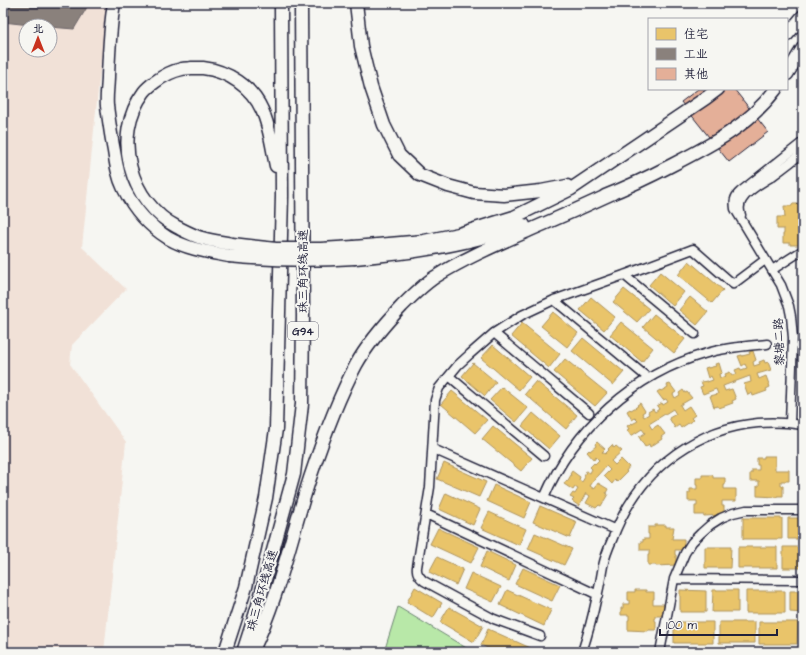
<svg xmlns="http://www.w3.org/2000/svg" width="806" height="655" font-family="'Architects Daughter','LXGW WenKai TC',sans-serif">
<style>
.built{fill:#f1e1d7;fill-rule:evenodd}
.green{fill:#b8e8a8;stroke:#6d8572}
.homes{fill:#e9c46a;stroke:#ad935c}
.industry{fill:#8a817c;stroke:#6b6468}
.building{fill:#e4af98;stroke:#22223b}
.lines{fill:none;stroke-linecap:round;stroke-linejoin:round}
.minor-casing{stroke:#22223b;stroke-width:11}
.highway-casing{stroke:#22223b;stroke-width:15}
.minor{stroke:#f6f6f2;stroke-width:8}
.highway{stroke:#f6f6f2;stroke-width:12}
.highway-bridge-casing{stroke:#22223b;stroke-width:15;stroke-linecap:butt}
.highway-bridge{stroke:#f6f6f2;stroke-width:12}
.labels{text-anchor:middle;stroke-width:4;stroke-linejoin:round;paint-order:stroke}
.shield{fill:#f6f6f2;stroke:#626272;stroke-width:1}
.shield-label{font-size:11px;font-weight:bold;fill:#22223b}
.street-label{font-size:12px;fill:#22223b;stroke:#f6f6f2}
</style>
<rect width="100%" height="100%" fill="#f6f6f2"/>
<filter id="ink" filterUnits="userSpaceOnUse"><feTurbulence type="fractalNoise" baseFrequency=".025" numOctaves="2"/><feDisplacementMap in="SourceGraphic" scale="8" xChannelSelector="R" yChannelSelector="G"/><feConvolveMatrix kernelMatrix="1 2 1 2 8 2 1 2 1" color-interpolation-filters="sRGB"/></filter>
<g filter="url(#ink)">
<path class="built" d="M3,3H107L82,247L126,289L72,345L70,364L126,442L104,652H3ZM26,26H50V50H26Z"/>
<path class="green" d="M398,607L473,652H384Z"/>
<path class="homes" d="M792,204H801V206H803V245H790V243H783V234H784V229H777V217H785L784,206H792Z
M689,261L723,290L712,303L678,275Z
M660,272L684,292L673,306L649,285Z
M624,289L649,309L637,322L613,302Z
M591,297L615,317L604,330L580,310Z
M690,297L708,312L697,325L679,310Z
M553,312L578,333L567,347L541,326Z
M654,314L685,339L674,353L643,327Z
M621,322L653,348L642,362L610,335Z
M522,323L560,354L549,368L511,336Z
M583,338L624,372L613,385L572,351Z
M493,345L530,377L519,390L481,358Z
M753,351L756,360L753,362L754,366L760,364L759,362L764,360L765,363L768,362L771,370L757,374L759,379L766,376L770,387L766,389L767,391L753,396L752,393L748,395L744,384L751,382L750,376L723,386L725,391L732,389L736,399L732,401L733,403L719,408L718,406L714,407L710,396L718,394L716,389L703,394L700,387L703,386L701,382L707,381V382L713,380L711,376L708,378L705,368L708,367V368L716,366L715,364L719,363L722,373L719,374L720,378L726,376L725,374L730,372L732,375L737,374L735,370L740,368L741,370L747,368L745,364L742,366L738,356L742,355V356L750,354L749,352Z
M565,359L607,393L595,406L554,372Z
M473,363L496,382L485,396L462,376Z
M536,381L577,415L566,429L525,394Z
M670,384L676,392L673,394L675,398L680,395L679,393L683,390L685,393L687,392L692,398L680,405L683,410L689,406L695,415L691,418L693,420L681,428L679,425L675,428L669,418L676,414L673,409L649,424L652,429L658,425L665,434L661,437L662,439L650,447L649,444L645,447L639,437L645,433L642,429L631,436L627,430L629,429L627,426L632,423V424L638,421L635,418L632,420L627,411L630,409L631,410L638,406L637,405L640,403L645,411L642,413L644,417L649,414L648,412L653,409L655,412L659,409L657,406L662,403L663,405L668,402L666,399L663,400L657,392L660,390L661,391L668,387L667,385Z
M502,387L528,408L516,422L490,400Z
M452,391L487,420L475,433L441,404Z
M533,413L560,436L549,449L522,426Z
M493,426L532,458L521,471L482,439Z
M597,442L605,449L602,452L605,454L609,450L608,449L612,445L614,448L616,446L622,451L611,461L615,465L621,459L629,467L626,471L627,472L617,482L615,480L612,484L604,476L610,470L606,466L597,476L590,486L594,489L598,483L608,489L606,493L608,494L601,506L599,505L596,508L586,503L590,496L586,493L579,506L572,501L574,499L570,497L573,493L575,494L578,489L575,487L573,490L564,484L566,481L567,482L571,475L570,474L572,471L580,477L579,480L582,482L585,477L584,476L586,471L590,473L592,469L590,467L594,463L595,464L599,460L596,457L594,460L587,452L589,450L590,451L596,446L595,444Z
M764,456H775V470H789V481H781V486H783V496H777V497L757,496V486H759V481H750V473H752V470H759V465H757V458H764Z
M444,463L486,482L479,497L437,479Z
M802,467L803,479H800V471H802Z
M702,475H713V478H725V485H724V489H736V501H722V506H724V515L704,516V515H695V506H697V501H688V493H690V489H697V485H696V478H702Z
M494,485L531,502L524,518L487,501Z
M446,493L480,509L473,525L439,509Z
M540,506L577,522L570,538L533,522Z
M489,512L526,529L519,545L481,528Z
M743,518H782V539H743Z
M788,518H803V539H788Z
M655,525H666V527H674L672,539H684V550H675V555H676V565L656,566V565H648V555H649V550H640V542H643V539H649V534H648V527H655Z
M438,528L479,547L471,563L430,544Z
M535,533L572,549L564,565L528,549Z
M705,547H731L730,568H705Z
M738,547H777V568H738Z
M783,547H803V568H783Z
M487,551L516,565L509,581L480,567Z
M437,557L463,569L456,585L429,572Z
M523,568L560,585L552,601L515,584Z
M471,573L501,587L493,602L464,589Z
M415,587L442,603L433,618L407,602Z
M507,590L551,610L544,626L500,605Z
M635,590H646V592H654V599H653V604H664V616H655V621H656V630H648V631L628,630V620H629V615H621V608H623V604H629V600H628V592H635Z
M680,590L706,591V612H680Z
M713,590H738V612H712Z
M746,591H785V613H746Z
M790,591H803V613L790,612Z
M449,607L483,626L474,642L440,622Z
M674,622H713V643H674Z
M719,622H755V643H719Z
M759,622H798L797,644H759Z
M488,629L535,650L534,652H497L481,645Z"/>
<path class="industry" d="M3,3H87L86,9L74,29L50,27V26H39L3,22Z"/>
<path class="building" d="M698,89H734L768,132L729,162L681,102Z"/>
<g class="lines">
<g class="minor-casing">
<path id="minor" d="M741,215C739,210 739,205 742,200C748,190 761,183 771,177C782,169 793,161 803,152
M772,270L803,250
M624,275L695,334
M554,300L648,378
M494,333L589,413
M449,376L544,456
M790,423L793,338L791,316L789,306L781,285L735,209C734,202 734,197 740,192L803,142
M433,449L616,530
M544,498C574,428 634,374 707,353C727,347 747,346 767,344
M426,514L598,595
M674,579L803,580
M540,636L494,619L424,581C419,577 416,573 417,567L430,487L435,400L439,388L458,365L470,354L494,333L522,315L554,300L624,275L693,249L733,284L765,260
M582,652C588,634 593,615 597,596C600,586 601,576 603,566C605,557 608,549 612,540C642,459 716,411 803,425
M660,652L674,579L685,553L692,542L701,533L710,525L721,518L733,513L746,510H803"/>
</g>
<g class="highway-casing">
<path id="highway" d="M114,3C110,27 109,51 108,76C108,86 106,96 107,106C109,121 111,136 114,151C116,164 118,177 124,189C134,209 149,226 168,238C187,249 208,252 229,256
M356,3L361,46L371,87L384,125L399,155L420,175L448,186L474,193L504,195L541,191L567,186
M787,35L803,16
M787,74L803,48
M605,196C628,187 651,176 672,165C713,144 748,126 776,89
M232,244C222,242 212,241 202,238C194,236 185,231 177,227C130,203 111,136 144,92C147,88 151,85 155,82C163,76 172,71 182,69C185,68 188,69 191,68C195,68 199,68 203,68C228,71 252,87 262,110C270,127 272,147 276,166
M354,247L424,241L459,234L514,217L571,189L706,98L718,89
M355,258C401,254 447,248 492,235C503,232 513,229 524,225
M225,652L246,587L266,498L276,429L282,196L281,3
M243,652L257,609L294,474L302,404L303,316L301,3
M252,652C279,597 291,536 310,478C323,439 337,400 356,365C368,343 385,324 402,306C412,296 423,285 435,277C465,258 498,244 530,230C558,218 585,206 613,193"/>
</g>
<use href="#minor" class="minor"/>
<use href="#highway" class="highway"/>
<g class="highway-bridge-casing">
<path id="highway-bridge" d="M232,244L276,249H321L354,247
M229,256C271,260 313,261 355,258"/>
</g>
<use href="#highway-bridge" class="highway-bridge"/>
</g>
</g>
<g class="labels">
<rect class="shield" x="288" y="322" width="30" height="18" rx="3"/>
<g class="shield-label">
<text x="303" y="335">G94</text>
</g>
<g class="street-label">
<text transform="translate(303 271) rotate(-90)" y="4">珠三角环线高速</text>
<text transform="translate(779 342) rotate(-92)" y="4">黎塘二路</text>
<text transform="translate(262 590) rotate(-74)" y="4">珠三角环线高速</text>
</g>
</g>
<rect width="806" height="655" fill="none" stroke="#f6f6f2" stroke-width="16"/>
<rect x="8" y="8" width="790" height="639" fill="none" stroke="#22223b" stroke-width="1.5" filter="url(#ink)"/>
<rect x="648" y="18" width="140" height="72" fill="#f6f6f2" stroke="#a1a1a9"/>
<rect x="656" y="28" width="20" height="12" fill="#e9c46a" stroke="#a1a1a9"/>
<text x="684" y="38" font-size="12" fill="#22223b">住宅</text>
<rect x="656" y="48" width="20" height="12" fill="#8a817c" stroke="#a1a1a9"/>
<text x="684" y="58" font-size="12" fill="#22223b">工业</text>
<rect x="656" y="68" width="20" height="12" fill="#e4af98" stroke="#a1a1a9"/>
<text x="684" y="78" font-size="12" fill="#22223b">其他</text>
<g transform="translate(38 38)"><circle r="19" fill="#f6f6f2" stroke="#a1a1a9"/>
<path d="M0-3L7 15L0 10L-7 15Z" fill="#c8321e"/>
<text y="-6" font-size="11" font-weight="bold" text-anchor="middle" fill="#22223b">北</text>
</g>
<path d="M660 629v6h117v-6" fill="none" stroke="#22223b" stroke-width="2"/>
<text x="666" y="629" font-size="12" fill="#22223b" stroke="#f6f6f2" stroke-width="3" paint-order="stroke">100 m</text>
</svg>
